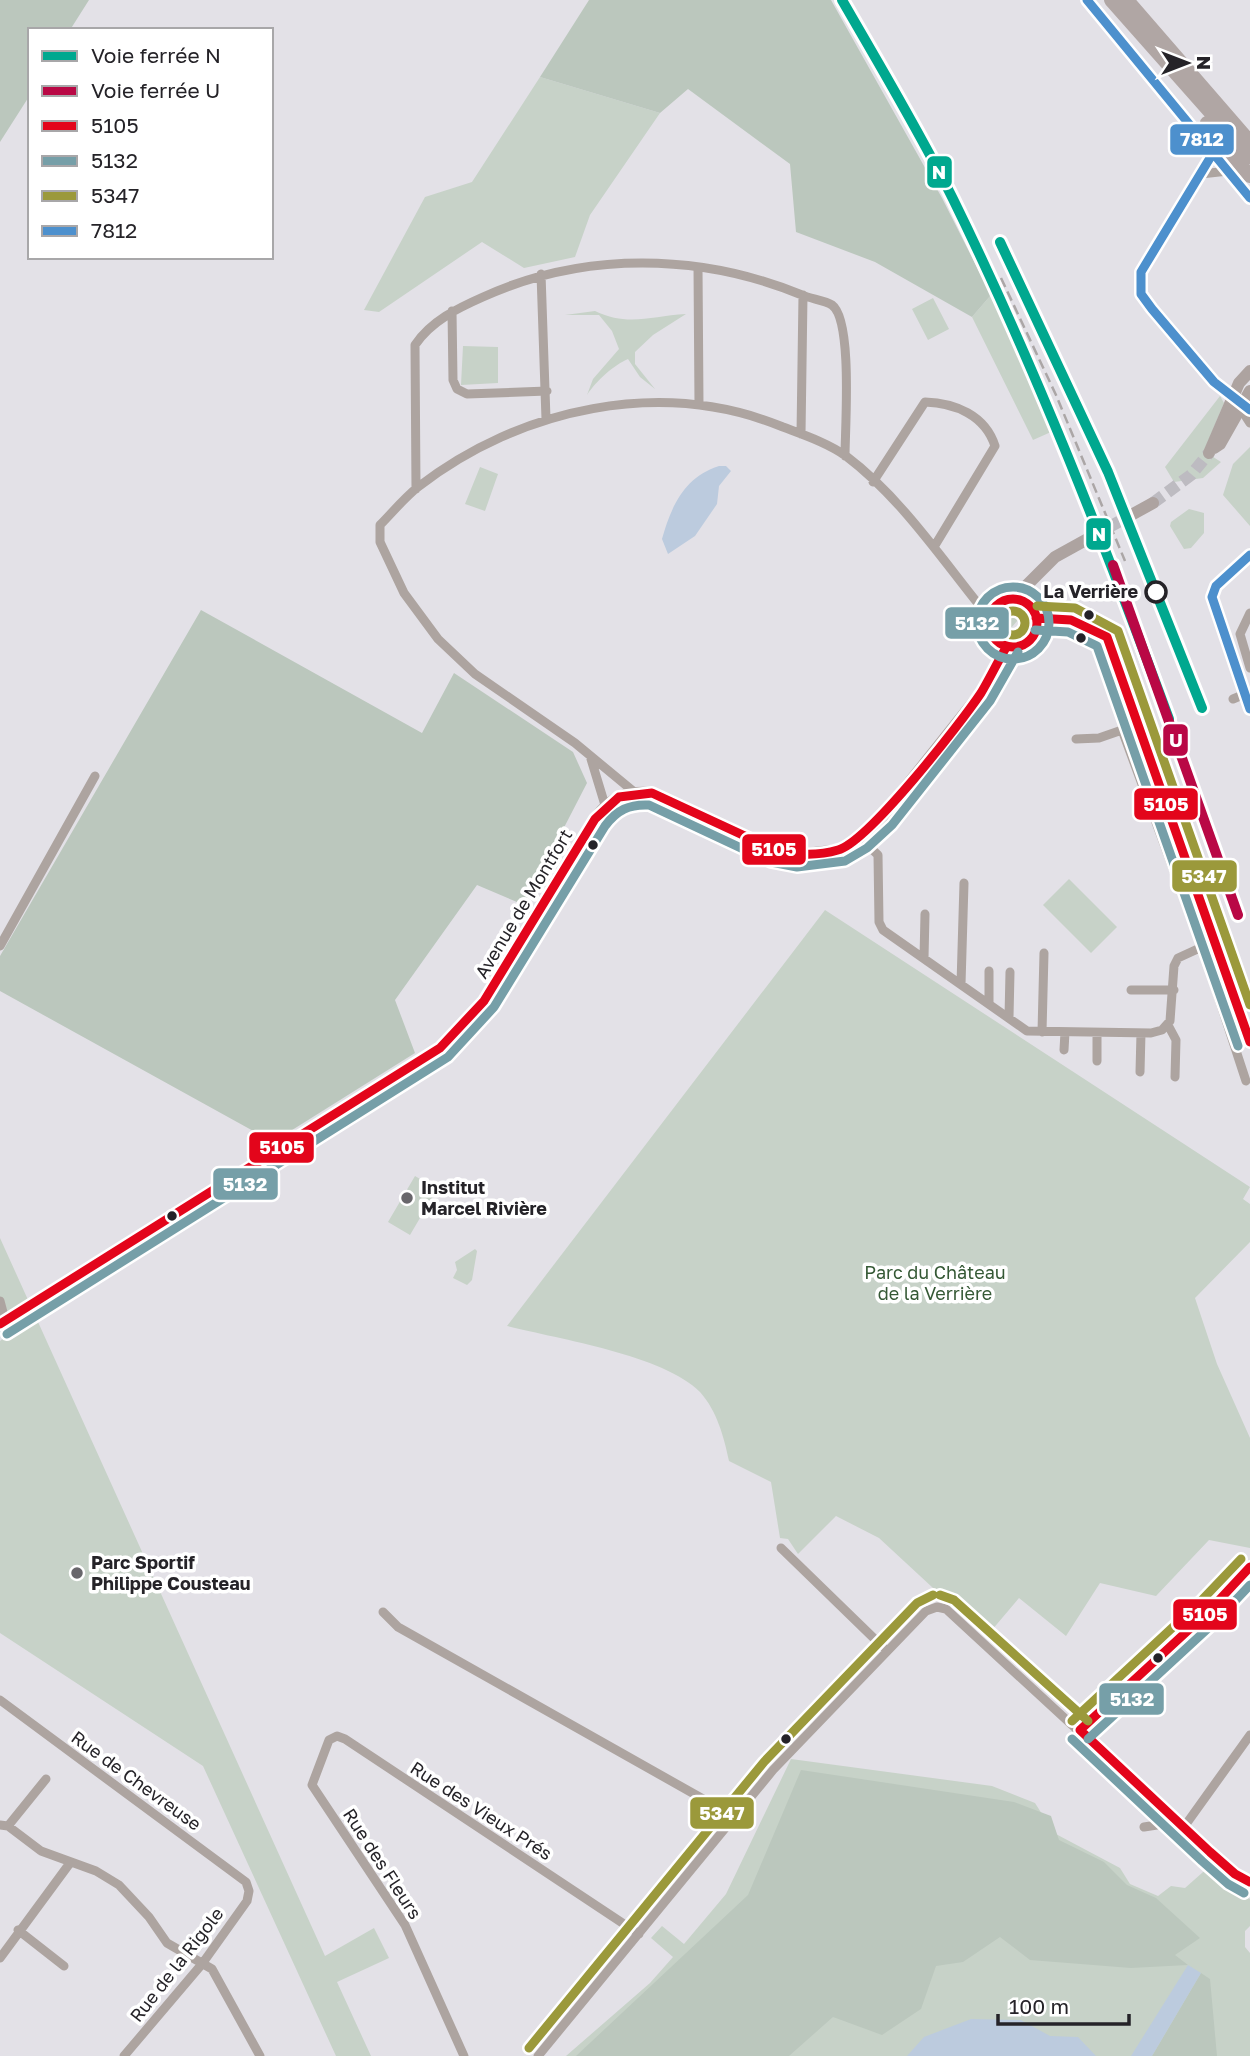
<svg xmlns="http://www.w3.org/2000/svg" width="1250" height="2056" font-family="'Golos Text',sans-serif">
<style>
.green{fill:#c7d2c8}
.forest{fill:#bbc7bd}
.water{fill:#bccbde}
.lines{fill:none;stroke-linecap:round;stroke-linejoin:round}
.secondary-tunnel{stroke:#bdbbc1;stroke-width:12;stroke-dasharray:12 6;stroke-linecap:butt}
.street{stroke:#ada4a0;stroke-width:9}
.secondary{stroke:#ada3a0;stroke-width:12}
.primary{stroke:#b0a6a4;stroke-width:14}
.rail{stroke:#aba6a6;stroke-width:2.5;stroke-dasharray:10 5;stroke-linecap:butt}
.bus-1-casing{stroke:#fff;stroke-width:14}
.bus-2-casing{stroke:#fff;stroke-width:14}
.bus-3-casing{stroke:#fff;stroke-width:14}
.bus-4-casing{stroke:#fff;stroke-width:14}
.bus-1{stroke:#e3051b;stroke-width:9}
.bus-2{stroke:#769fa8;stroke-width:9}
.bus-3{stroke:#9b993b;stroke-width:9}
.bus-4{stroke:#4d90cd;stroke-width:9}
.rail-1-casing{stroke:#fff;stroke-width:16}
.rail-2-casing{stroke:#fff;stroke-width:16}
.rail-1{stroke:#00a88f;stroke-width:10}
.rail-2{stroke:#b90845;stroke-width:10}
.stop-dot{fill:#fff;stroke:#252328;stroke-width:3.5}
.bus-dot{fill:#252328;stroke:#fff;stroke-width:2.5}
.poi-dot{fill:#68666b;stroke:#fff;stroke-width:2.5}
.labels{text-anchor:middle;stroke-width:7;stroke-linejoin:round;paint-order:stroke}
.stop-label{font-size:18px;font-weight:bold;fill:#252328;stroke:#fff;text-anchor:end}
.street-label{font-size:18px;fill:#252328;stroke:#fff}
.poi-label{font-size:18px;font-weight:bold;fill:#252328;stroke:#fff;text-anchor:start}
.park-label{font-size:18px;fill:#355935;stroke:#fff}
.line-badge{stroke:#fff;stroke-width:2.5}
.badge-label{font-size:19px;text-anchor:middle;font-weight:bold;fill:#fff}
</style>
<rect width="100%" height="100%" fill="#e3e1e7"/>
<path class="green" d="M540,77L660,113L590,215L575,257L524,268L482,242L379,312L364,310L425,197L472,182Z
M991,295L1051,432L1033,440L972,317Z
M933,298L949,329L928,340L912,309Z
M595,311C628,327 651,316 686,314L653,335L635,352V364L655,389L640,377L628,359C614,365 596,381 587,395L593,379L619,349L612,331L599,315H565Z
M463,346L498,347V383L461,385Z
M1220,396L1224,403L1204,451L1221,462L1203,478L1174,482L1165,467Z
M1250,447V526L1223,495L1233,464Z
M480,467L498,474L485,511L465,504Z
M1189,509L1204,513V533L1191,548L1184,549L1170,526L1171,522Z
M1013,603L1023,606L1024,613L1011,628V639L1002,633L996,621L999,610Z
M1069,879L1117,927L1091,953L1043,905Z
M825,910L1250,1187L1243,1199L1250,1204V1242L1195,1298L1217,1364L1250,1438V1548L1209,1540L1156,1596L1100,1583L1066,1636L1019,1598L986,1637L879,1538L836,1516L798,1554L788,1539L780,1538L771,1482L729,1461C724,1437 717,1411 700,1392C664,1355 558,1339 507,1326Z
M415,1176L437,1189L410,1235L388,1222Z
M0,1238L325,1956L374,1928L389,1958L337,1982L371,2056H336L203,1766L0,1633V1341L6,1336L0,1323Z
M475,1249L477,1251L472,1280L467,1285L453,1278L457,1270L455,1262Z
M791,1759L992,1786L1035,1803L1054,1833L1120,1868L1130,1884L1158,1896L1171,1886L1185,1888L1211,1865L1250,1899V1926L1245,1931V1947L1250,1953V2056H566L650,1983L673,1957L651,1938L662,1926L684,1944L726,1894Z"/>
<path class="forest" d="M0,0H89L70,30H30V95L0,142Z
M589,0H831L942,198L991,295L972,317L875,262L796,232L790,164L688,89L660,113L540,77Z
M201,610L422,733L454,673L573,752L587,783L524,905L477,885L395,1000L415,1053L273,1142L0,991V956Z
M801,1770L1014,1802L1051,1816L1059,1840L1104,1862L1127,1885L1156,1898L1200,1938L1175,1955L1188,1965L1131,1968L1030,1960L1000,1937L963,1962L936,1966L921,2009L882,2035L833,2017L789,2056H576L748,1895Z
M1201,1973L1210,1979L1217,2056H1152Z"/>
<path class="water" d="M719,466H726L731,471L719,486L717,504L695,536L668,554L662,539C671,507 684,477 719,466Z
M1188,1965L1201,1973L1152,2056H1131Z
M971,2019L1021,2020L1050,2036L1078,2037L1096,2056H907L924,2037Z"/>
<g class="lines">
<path class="secondary-tunnel" d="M1153,503L1191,475L1209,453
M1093,536L1133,514"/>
<path class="street" d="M1087,0L1250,198
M1213,153L1141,272V294L1152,309L1214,382L1250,410
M1201,174L1228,171
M698,267L699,405
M541,274L546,419
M452,311L453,380L457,389L467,394L547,391
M1239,406L1250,423
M801,434L803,295
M873,482L925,402C955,403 985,415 995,446L934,547
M416,489L415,345C431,321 458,308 483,297C584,251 700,253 802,295C811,299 825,300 832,305C853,320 845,429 845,456
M1250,613L1240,634L1250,668
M1233,699L1250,692
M591,759L605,805
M633,791L575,743L475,674L438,639L404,593L380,542V525C392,513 404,498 418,487C520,408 661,377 783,427C804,435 828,443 846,456C899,496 939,555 980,606L991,612
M860,838L878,855L879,922L883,930L1027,1031L1151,1033L1162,1030L1170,1021L1174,966L1178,958L1202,947L1122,730L1099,738L1076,739
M1215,944L1202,947L1246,1081
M0,946L95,776
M924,958L925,914
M961,984L964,883
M1131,990H1174
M989,1003V971
M1009,1017L1010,972
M1168,1025L1176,1040L1175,1077
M1042,1032L1044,953
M1064,1050L1065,1032
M1097,1061V1033
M1140,1072L1141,1033
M0,1301L5,1320
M781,1548L887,1651
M383,1612L398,1627L735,1817
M0,1700L246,1882L249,1891L247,1901L202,1964L124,2056
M1080,1730L1209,1611L1250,1567
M0,1825L8,1826L41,1851L96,1871L119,1885L149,1917L167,1943L212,1969L260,2056
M8,1826L46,1779
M1144,1827L1157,1825L1169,1813
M1184,1827L1250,1735
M18,1930L64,1966
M0,1958L70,1863
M464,2056L405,1925L312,1785L329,1740L337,1736L345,1739L639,1934
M538,2056L773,1770L926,1611L937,1607L946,1609L1210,1852L1235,1874L1250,1882"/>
<path class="secondary" d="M1214,448L1220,444L1250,391
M1209,453L1239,383L1250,371
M1133,514L1153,503
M1013,599L1055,557L1093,536
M989 623a24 24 0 1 1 48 0a24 24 0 1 1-48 0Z
M1036,618L1071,620L1107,637L1250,1042
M0,1324L440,1048L484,1001L595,819C611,797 625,791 652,793L775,850L797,855L840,850L860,838L882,817L980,694L1007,646"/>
<path class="primary" d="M1111,0L1250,157
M1127,0L1250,142
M1207,123L1250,176"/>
<path class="rail" d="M1001,278L1056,395L1125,561"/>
<g class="bus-1-casing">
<path id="bus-1" d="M989 623a24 24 0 1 1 48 0a24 24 0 1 1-48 0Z
M1036,618L1071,620L1107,637L1250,1042
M0,1324L440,1048L484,1001L595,819L619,797L652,793L775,850C796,855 818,856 838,850C868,842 961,723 981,693C990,678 998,661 1007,646
M1080,1730L1209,1611L1250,1567
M1080,1730L1210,1852L1235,1874L1250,1882"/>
</g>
<g class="bus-2-casing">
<path id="bus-2" d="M977 623a36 36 0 1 1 72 0a36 36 0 1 1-72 0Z
M1035,630L1068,632L1097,646L1238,1046
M7,1334L448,1057L494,1007L605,826C617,810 629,804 649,805L771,862L797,867L845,861L867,848L892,825L990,701L1018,652
M1072,1739L1202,1861L1228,1884L1244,1893
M1088,1739L1217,1620L1250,1585"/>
</g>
<g class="bus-3-casing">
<path id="bus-3" d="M1037,606L1075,608L1118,631L1250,1005
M1001 623a12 12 0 1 1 24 0a12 12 0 1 1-24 0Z
M940,1595L954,1600L1088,1721
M1072,1721L1200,1602L1241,1559
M529,2048L764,1762L917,1603L933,1595"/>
</g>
<g class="bus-4-casing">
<path id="bus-4" d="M1087,0L1250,198
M1213,153L1141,272V294L1152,309L1214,382L1250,410
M1250,555L1216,586L1212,597L1250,709"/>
</g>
<use href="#bus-1" class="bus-1"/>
<use href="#bus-2" class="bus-2"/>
<use href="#bus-3" class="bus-3"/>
<use href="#bus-4" class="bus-4"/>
<g class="rail-1-casing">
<path id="rail-1" d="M842,0C880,66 919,131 953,199C1036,368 1104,543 1169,719
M1000,242L1108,472L1202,708"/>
</g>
<g class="rail-2-casing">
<path id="rail-2" d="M1113,565L1238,915"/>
</g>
<use href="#rail-1" class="rail-1"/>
<use href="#rail-2" class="rail-2"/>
</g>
<circle class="stop-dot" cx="1156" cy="592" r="10"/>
<g class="bus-dot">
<circle cx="1089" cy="615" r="6"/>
<circle cx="1081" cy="638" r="6"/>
<circle cx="593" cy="845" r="6"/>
<circle cx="172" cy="1216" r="6"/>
<circle cx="1158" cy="1658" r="6"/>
<circle cx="786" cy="1739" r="6"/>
</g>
<g class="poi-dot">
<circle cx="407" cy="1198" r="7"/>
<circle cx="77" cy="1573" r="7"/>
</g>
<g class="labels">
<g class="stop-label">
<text x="1138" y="598">La Verrière</text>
</g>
<g class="street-label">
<text transform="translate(524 904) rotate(-59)" y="6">Avenue de Montfort</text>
<text transform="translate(136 1781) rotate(36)" y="6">Rue de Chevreuse</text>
<text transform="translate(481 1811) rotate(33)" y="6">Rue des Vieux Prés</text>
<text transform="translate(382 1864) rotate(57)" y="6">Rue des Fleurs</text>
<text transform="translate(177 1965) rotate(-52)" y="6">Rue de la Rigole</text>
</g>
<g class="poi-label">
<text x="421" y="1194">Institut<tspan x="421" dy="21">Marcel Rivière</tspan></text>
<text x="91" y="1569">Parc Sportif<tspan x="91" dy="21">Philippe Cousteau</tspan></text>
</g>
<g class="park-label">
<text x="935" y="1279">Parc du Château<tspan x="935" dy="21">de la Verrière</tspan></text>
</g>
</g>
<g class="line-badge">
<rect x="1169" y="123" width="66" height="33" rx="7" fill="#4d90cd"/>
<rect x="926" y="155" width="27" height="34" rx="7" fill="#00a88f"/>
<rect x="1085" y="517" width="27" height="34" rx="7" fill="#00a88f"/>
<rect x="944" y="606" width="66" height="34" rx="7" fill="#769fa8"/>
<rect x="1162" y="723" width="27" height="34" rx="7" fill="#b90845"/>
<rect x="1133" y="787" width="66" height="34" rx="7" fill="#e3051b"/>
<rect x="741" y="833" width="66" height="33" rx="7" fill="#e3051b"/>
<rect x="1171" y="859" width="67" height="34" rx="7" fill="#9b993b"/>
<rect x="248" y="1131" width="67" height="33" rx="7" fill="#e3051b"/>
<rect x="212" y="1167" width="67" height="34" rx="7" fill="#769fa8"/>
<rect x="1172" y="1598" width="66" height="33" rx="7" fill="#e3051b"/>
<rect x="1098" y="1682" width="67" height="34" rx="7" fill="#769fa8"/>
<rect x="689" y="1796" width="66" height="34" rx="7" fill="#9b993b"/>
</g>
<g class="badge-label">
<text x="1202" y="146">7812</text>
<text x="939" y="179">N</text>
<text x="1099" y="541">N</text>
<text x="977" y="630">5132</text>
<text x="1176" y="747">U</text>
<text x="1166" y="811">5105</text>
<text x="774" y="856">5105</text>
<text x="1204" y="883">5347</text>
<text x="282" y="1154">5105</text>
<text x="245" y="1191">5132</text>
<text x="1205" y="1621">5105</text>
<text x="1132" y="1706">5132</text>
<text x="722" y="1820">5347</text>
</g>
<rect x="28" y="28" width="245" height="231" fill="#ffffff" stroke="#a8a7a9" stroke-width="2"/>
<rect x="42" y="51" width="35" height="10" fill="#00a88f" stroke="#a8a7a9" stroke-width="2"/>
<text x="91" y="63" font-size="21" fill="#252328">Voie ferrée N</text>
<rect x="42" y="86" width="35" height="10" fill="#b90845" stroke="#a8a7a9" stroke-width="2"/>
<text x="91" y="98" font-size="21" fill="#252328">Voie ferrée U</text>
<rect x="42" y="121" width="35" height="10" fill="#e3051b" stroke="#a8a7a9" stroke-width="2"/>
<text x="91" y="133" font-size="21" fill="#252328">5105</text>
<rect x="42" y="156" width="35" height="10" fill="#769fa8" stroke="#a8a7a9" stroke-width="2"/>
<text x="91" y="168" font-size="21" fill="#252328">5132</text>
<rect x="42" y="191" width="35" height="10" fill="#9b993b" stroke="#a8a7a9" stroke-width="2"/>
<text x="91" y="203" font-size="21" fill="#252328">5347</text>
<rect x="42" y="226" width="35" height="10" fill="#4d90cd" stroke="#a8a7a9" stroke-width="2"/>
<text x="91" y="238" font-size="21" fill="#252328">7812</text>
<g transform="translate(1187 63) rotate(90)" stroke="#ffffff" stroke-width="5" paint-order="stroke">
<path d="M0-5L12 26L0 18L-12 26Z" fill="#252328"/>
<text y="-10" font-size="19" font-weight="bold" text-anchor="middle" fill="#252328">N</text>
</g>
<path d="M998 2014v10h131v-10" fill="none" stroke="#252328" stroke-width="3.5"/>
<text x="1009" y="2014" font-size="21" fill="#252328" stroke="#ffffff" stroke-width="5" paint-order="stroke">100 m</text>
</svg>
